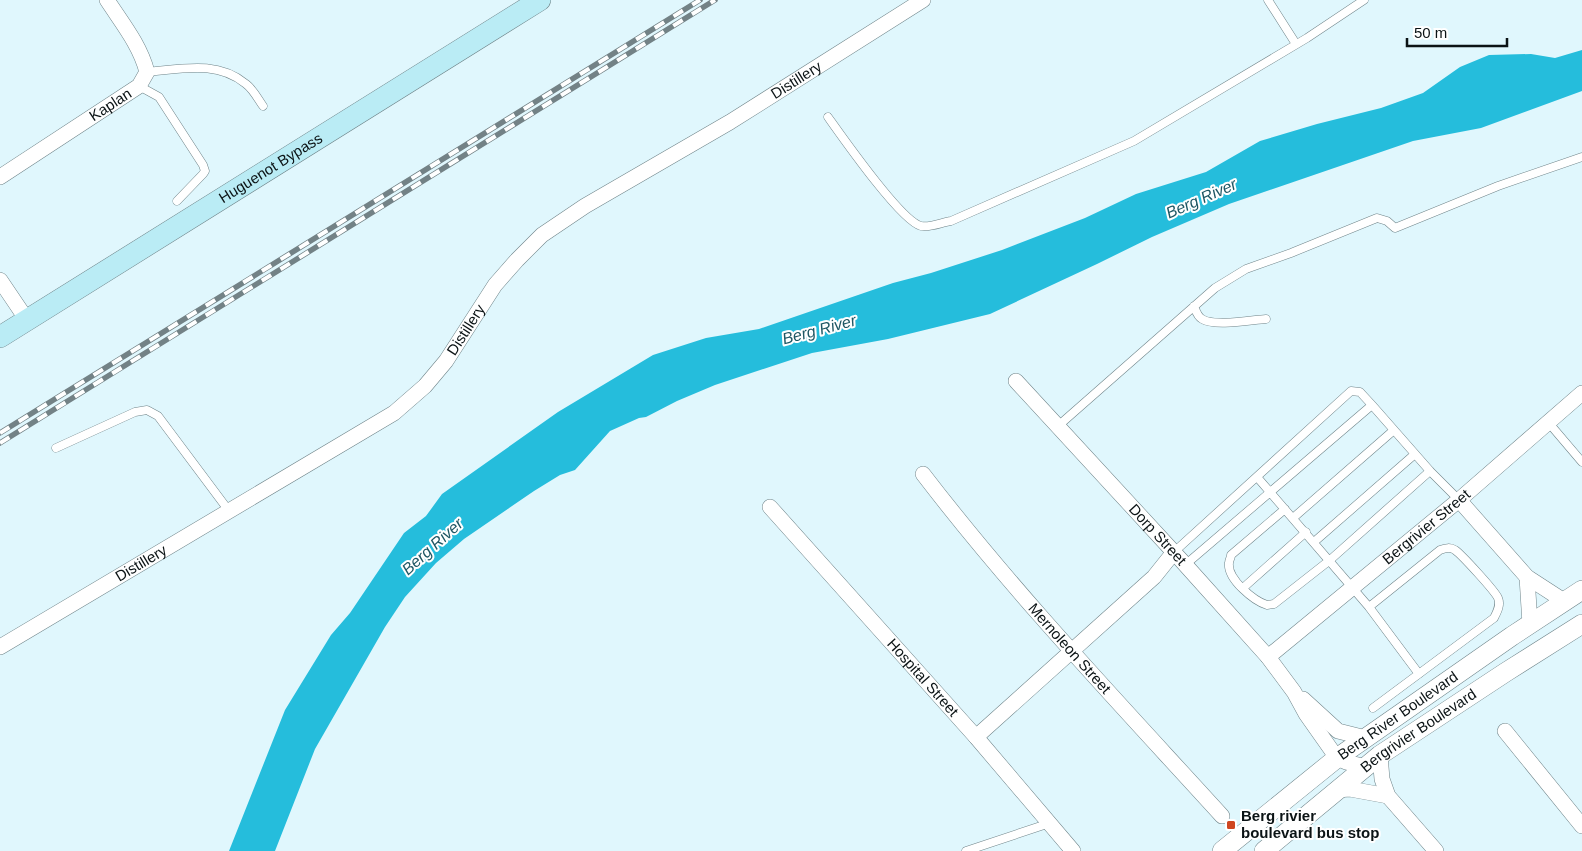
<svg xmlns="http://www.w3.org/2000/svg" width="1582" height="851" font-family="Helvetica,sans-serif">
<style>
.water{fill:#25bddc}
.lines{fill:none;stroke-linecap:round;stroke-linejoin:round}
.service-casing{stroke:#6f8489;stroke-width:9}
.minor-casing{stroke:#6f8489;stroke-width:16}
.tertiary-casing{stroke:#6f8489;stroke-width:20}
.secondary-casing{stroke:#6f8489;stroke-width:22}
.service{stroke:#fff;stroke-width:8}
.minor{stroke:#fff;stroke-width:15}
.tertiary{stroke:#fff;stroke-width:19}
.secondary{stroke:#baecf5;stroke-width:21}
.rail-casing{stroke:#738286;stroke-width:5.5}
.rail{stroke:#fff;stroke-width:4;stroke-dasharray:11;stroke-linecap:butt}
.poi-dot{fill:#cf4620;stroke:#fff;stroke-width:2}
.labels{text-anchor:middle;stroke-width:4;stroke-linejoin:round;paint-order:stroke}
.street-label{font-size:15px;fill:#0b1315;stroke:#fff}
.poi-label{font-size:15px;font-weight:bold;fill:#0b1315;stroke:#fff;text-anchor:start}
.water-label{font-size:16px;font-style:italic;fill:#1e5764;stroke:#fff}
</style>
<rect width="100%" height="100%" fill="#e0f7fd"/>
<path class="water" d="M1582,50V91L1481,128L1413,141L1229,204L1152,237L1097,264L990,314L888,339L812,353L715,385L677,401L646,417L639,418L610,431L575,470L560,475L534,491L464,539L436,563L405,597L385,627L315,749L275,851H229L285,710L331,635L350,613L404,533L426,516L442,494L558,412L653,355L706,338L759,329L893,283L931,273L1002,250L1085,218L1136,194L1206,172L1260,141L1317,124L1381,108L1423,93L1460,67L1489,55L1531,54L1555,58Z"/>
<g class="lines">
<g class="service-casing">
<path id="service" d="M1268,0L1296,44
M147,72C182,69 217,60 246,84C253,89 258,99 263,106
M139,86L159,97L203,165L205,171L203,174L177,201
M828,117C843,138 901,221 921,226C929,228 943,222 951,221L1134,141L1307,38L1364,0
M1194,306C1196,311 1197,316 1202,319C1215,327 1251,320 1266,319
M1548,422L1582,462
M1058,426L1215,288L1246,269L1291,253L1377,218L1387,221L1395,228L1498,186L1582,157
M56,448L135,412L147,410L158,416L229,511
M1257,477L1369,607L1419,674
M1285,509L1231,555C1231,558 1229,560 1229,563C1227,579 1254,601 1267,605L1274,604L1330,560L1430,471
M1293,518L1394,430
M1314,542L1415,454
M1174,552L1351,391L1360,392L1372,405L1430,471L1459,500
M1185,565L1372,405
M1243,588L1306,532
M1369,607L1440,550C1446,548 1450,547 1455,550C1462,555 1495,591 1498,598C1501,605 1497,612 1494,618L1373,708
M966,851L1050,823"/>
</g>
<g class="minor-casing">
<g id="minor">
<path id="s1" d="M0,177L139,86L147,72C140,45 122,23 107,0"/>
<path d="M0,280L27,320"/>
<path id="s2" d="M1016,381L1181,560L1268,657L1294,692L1306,714L1337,758L1346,762L1366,767"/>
<path id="s3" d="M923,474C1015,594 1120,704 1222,816"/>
<path d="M1459,500L1527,577L1564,601"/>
<path id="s4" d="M770,507L976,737L1073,851"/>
<path d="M1527,577L1530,624"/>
<path id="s5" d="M0,647L394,413L425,386L446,361L495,285L517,260L542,235L585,206L730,122L923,0"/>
<path id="s6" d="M1268,657L1459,500L1582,393"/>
<path d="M1303,699L1338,731L1366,738"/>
<path d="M1505,731L1582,826"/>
<path d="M976,737L1154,577L1174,552"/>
<path d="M1380,755L1382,779L1388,796L1436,851"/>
<path d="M1336,790L1350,789L1388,796"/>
</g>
</g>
<g class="tertiary-casing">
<g id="tertiary">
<path id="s7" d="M1222,851L1337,758L1512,636L1582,590"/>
<path id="s8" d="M1264,851L1380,755L1506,672L1582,624"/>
</g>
</g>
<g class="secondary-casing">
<g id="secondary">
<path id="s9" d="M0,337L540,0"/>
</g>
</g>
<use href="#service" class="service"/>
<use href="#minor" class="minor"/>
<use href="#tertiary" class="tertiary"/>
<use href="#secondary" class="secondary"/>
<g class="rail-casing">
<path id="rail" d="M0,433L700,0
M0,443L715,0"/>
</g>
<use href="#rail" class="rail"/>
</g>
<rect class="poi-dot" x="1226" y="820" width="10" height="10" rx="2.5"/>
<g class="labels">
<g class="street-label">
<text dy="5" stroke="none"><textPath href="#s5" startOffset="989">Distillery</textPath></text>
<text dy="5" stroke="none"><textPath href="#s1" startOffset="132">Kaplan</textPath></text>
<text dy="5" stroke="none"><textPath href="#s9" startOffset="319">Huguenot Bypass</textPath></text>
<text dy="5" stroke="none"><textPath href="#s5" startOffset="569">Distillery</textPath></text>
<text dy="5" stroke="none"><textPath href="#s6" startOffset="205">Bergrivier Street</textPath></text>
<text dy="5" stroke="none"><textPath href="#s2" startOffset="209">Dorp Street</textPath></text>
<text dy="5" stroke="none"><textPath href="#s5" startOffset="164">Distillery</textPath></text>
<text dy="5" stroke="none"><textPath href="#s3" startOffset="228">Mernoleon Street</textPath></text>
<text dy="5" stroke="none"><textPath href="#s4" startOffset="229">Hospital Street</textPath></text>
<text dy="5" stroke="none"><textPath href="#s7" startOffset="222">Berg River Boulevard</textPath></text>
<text dy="5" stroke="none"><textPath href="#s8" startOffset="196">Bergrivier Boulevard</textPath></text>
</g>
<g class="poi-label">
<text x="1241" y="821">Berg rivier<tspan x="1241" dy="17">boulevard bus stop</tspan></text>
</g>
<g class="water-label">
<text transform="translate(1201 198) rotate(-24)" y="6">Berg River</text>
<text transform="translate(819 329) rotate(-15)" y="6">Berg River</text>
<text transform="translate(432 546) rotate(-42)" y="6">Berg River</text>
</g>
</g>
<path d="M1407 38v8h100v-8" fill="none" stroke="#0b1315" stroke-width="2.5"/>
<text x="1414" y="38" font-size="15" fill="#0b1315" stroke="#ffffff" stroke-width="4" paint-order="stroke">50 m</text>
</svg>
